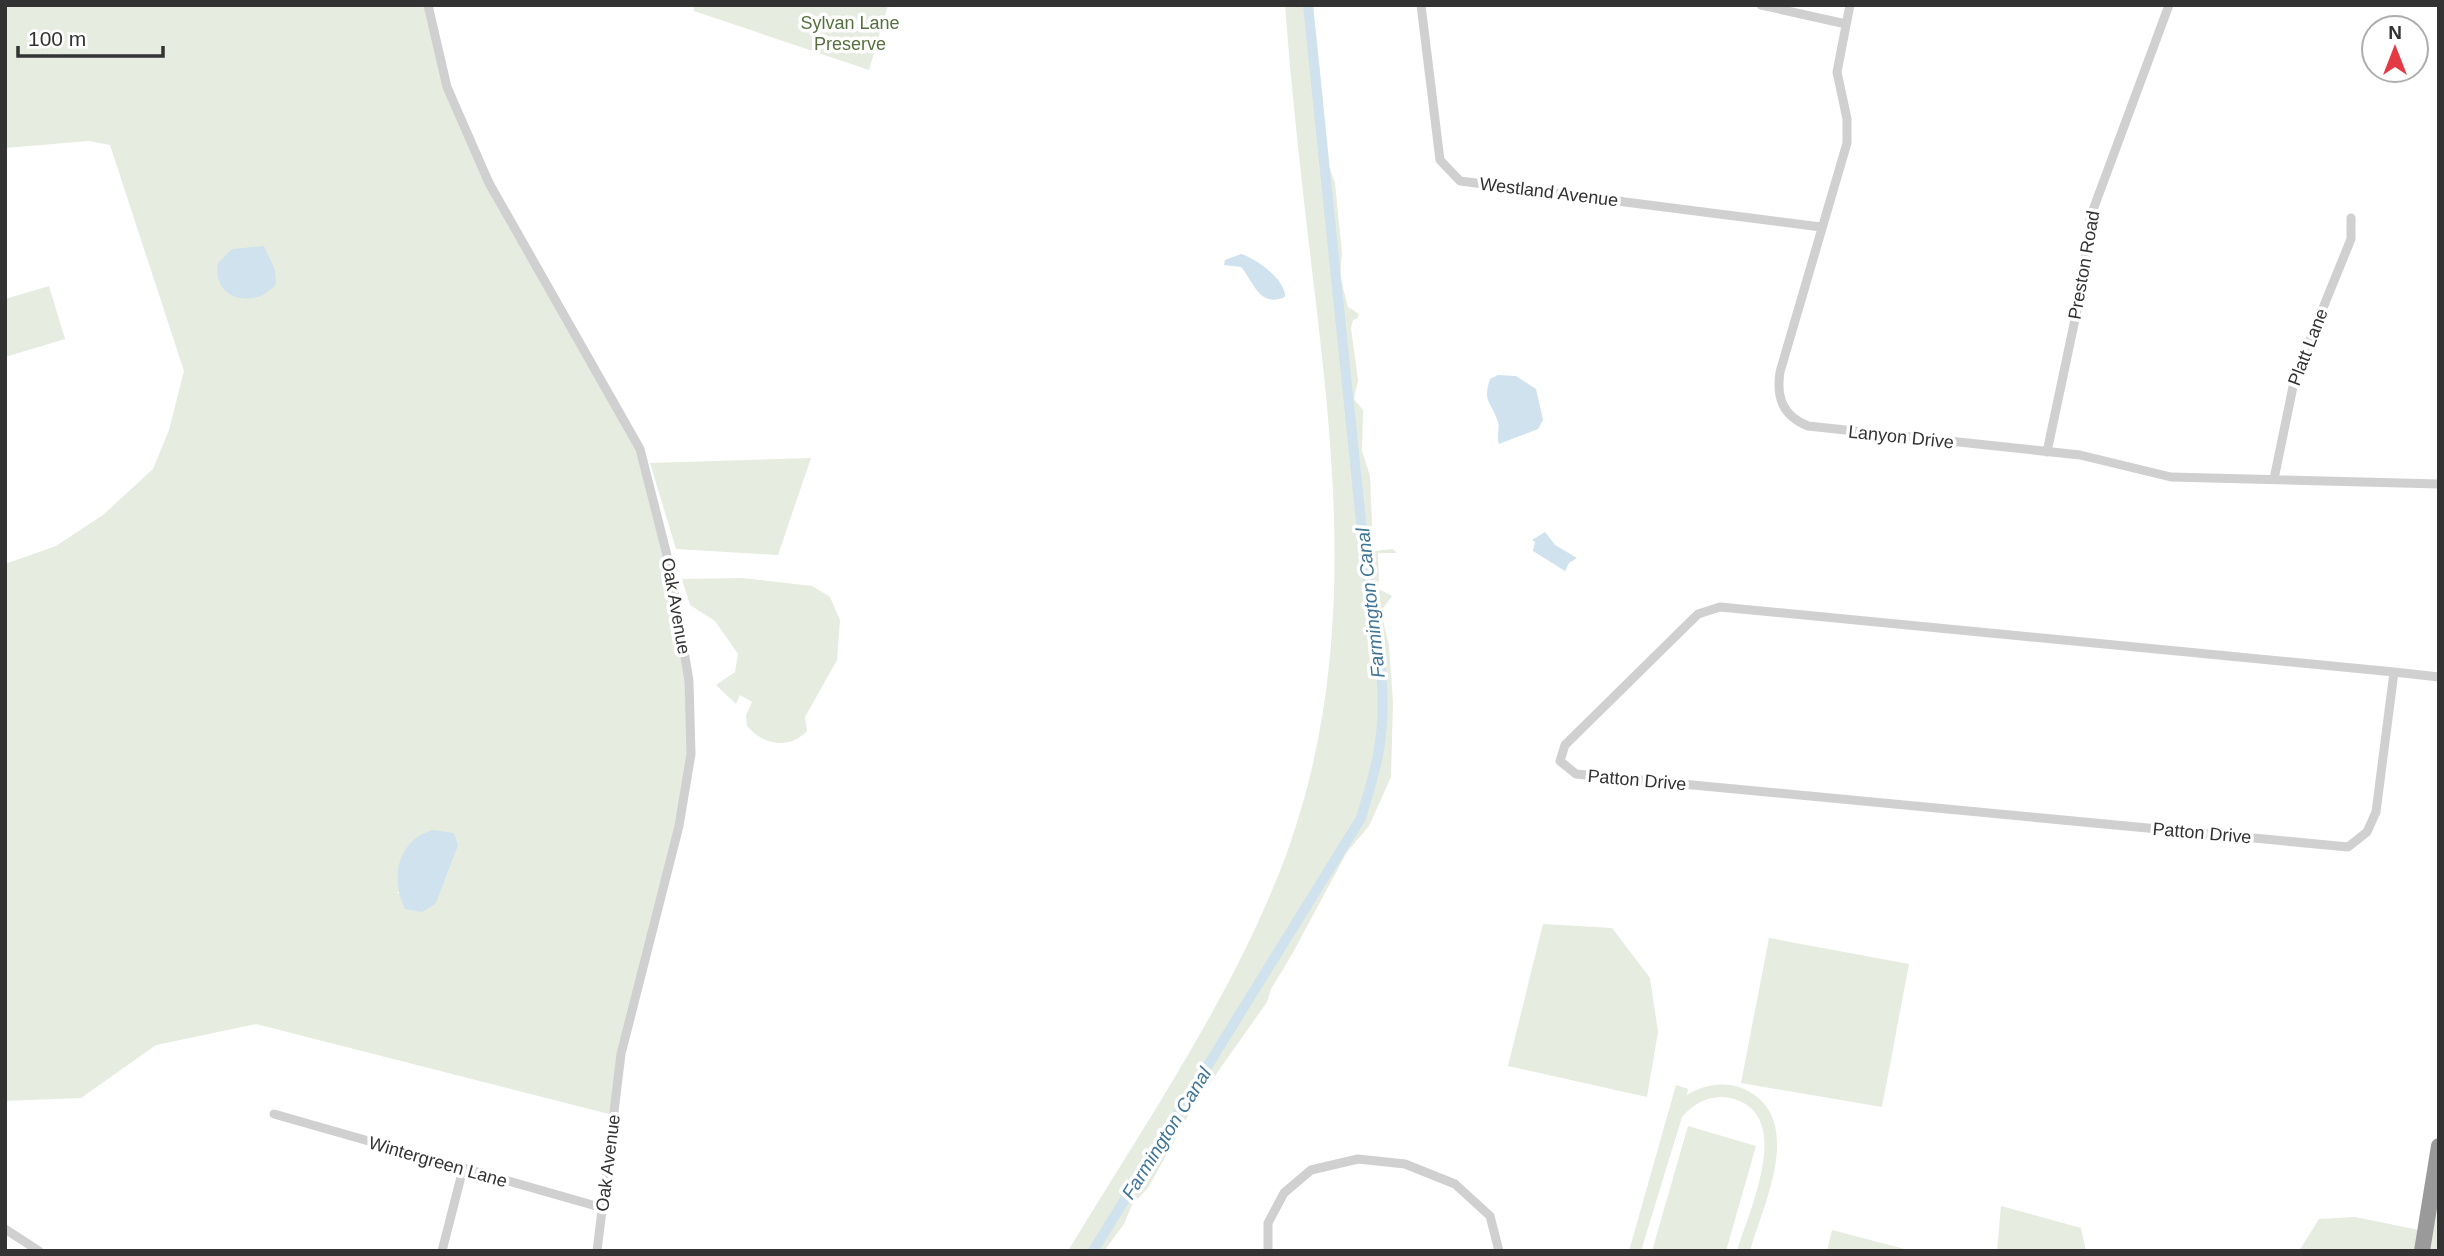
<svg xmlns="http://www.w3.org/2000/svg" width="2444" height="1256" font-family="Helvetica,sans-serif">
<style>
.green{fill:#e6ecdf;fill-rule:evenodd}
.water{fill:#cfe2ee}
.lines{fill:none;stroke-linecap:round;stroke-linejoin:round}
.canal{stroke:#cfe2ee;stroke-width:10}
.street{stroke:#d0d0d0;stroke-width:9}
.highway{stroke:#9a9a9a;stroke-width:16}
.labels{text-anchor:middle;stroke-width:7;stroke-linejoin:round;paint-order:stroke}
.park-label{font-size:18px;fill:#56703f;stroke:#fff}
.street-label{font-size:18px;fill:#333;stroke:#fff}
.water-label{font-size:19px;font-style:italic;fill:#3f7597;stroke:#fff}
</style>
<rect width="100%" height="100%" fill="#fff"/>
<path class="green" d="M5,5H428L447,87L489,183L640,449L670,567L689,681L691,754L679,826L621,1054L613,1115L256,1024L156,1045L81,1098L5,1101V564L56,546L103,515L153,469L169,430L184,371L110,145L89,141L5,148ZM458,846L438,898L397,893Z
M693,5H888L869,70L694,11Z
M1285,5L1313,6L1323,102L1325,156L1335,183L1342,253L1340,276L1348,307L1359,314L1357,319L1353,320L1351,328L1358,380L1354,399L1363,410L1362,451L1370,476L1373,548L1375,551L1393,549L1397,553H1378L1379,589L1392,596L1381,611L1389,646L1393,702L1391,777L1369,826L1347,852L1291,956L1271,989L1267,1002L1193,1107L1148,1188L1132,1205L1124,1224L1104,1251H1068C1147,1120 1237,991 1289,847C1354,661 1337,478 1314,287C1303,193 1292,99 1285,5Z
M49,286L65,339L5,357V299Z
M811,458L778,555L676,549L650,463Z
M742,578L812,586L830,597L840,620L837,660L805,717L807,731C789,750 763,745 747,726L746,715L752,702L740,695L736,704L716,685L735,672L738,654L715,621L690,605L682,579Z
M1543,924L1612,928L1650,978L1658,1032L1647,1097L1508,1066Z
M1769,938L1909,964L1882,1107L1741,1083Z
M1676,1085L1688,1089L1687,1095C1705,1084 1725,1081 1744,1089C1807,1118 1763,1204 1750,1251H1737C1749,1210 1796,1112 1730,1098C1711,1094 1694,1103 1682,1117L1641,1251H1629Z
M1688,1126L1756,1146L1726,1251H1652Z
M2439,1146V1251H2299L2319,1219L2355,1217L2424,1231Z
M2001,1206L2081,1228L2086,1251H1997Z
M1832,1230L1912,1251H1827Z"/>
<path class="water" d="M264,246L275,270L276,284C256,310 211,300 218,263L232,249Z
M1241,254C1256,258 1286,280 1285,297C1259,308 1254,282 1241,267L1224,265L1225,260Z
M1498,375L1516,376L1536,389L1543,420L1538,429L1499,444C1496,436 1500,429 1498,422C1492,402 1482,403 1490,379Z
M1545,532L1555,545L1577,558L1569,563L1565,571L1533,551L1535,542L1532,540Z
M433,830L454,833L458,846L438,898L435,904L422,912L405,909C390,879 397,840 433,830Z"/>
<g class="lines">
<path class="canal" d="M1093,1251L1361,818C1367,797 1374,776 1378,755C1390,694 1376,631 1366,570L1308,5"/>
<path class="street" d="M428,5L447,87L489,183L640,449L670,567L689,681L691,754L679,826L621,1054L597,1251
M1421,5L1440,160L1460,181L1821,227
M1761,5L1846,24
M1850,5L1837,72L1847,119V143L1780,372C1776,398 1783,416 1808,426L2080,455L2171,477L2439,484
M2047,452L2082,286L2090,218L2169,5
M2274,479L2295,377L2351,239V218
M1720,607L2394,672L2376,812L2367,832L2348,847L1576,774L1560,761L1565,745L1698,614Z
M2394,672L2439,677
M274,1114L603,1208
M5,1229L39,1251
M442,1251L463,1169
M1268,1251V1223L1284,1193L1311,1170L1358,1159L1405,1164L1455,1184L1490,1216L1499,1251"/>
<path class="highway" d="M2422,1251L2439,1146"/>
</g>
<g class="labels">
<g class="park-label">
<text x="850" y="29">Sylvan Lane<tspan x="850" dy="21">Preserve</tspan></text>
</g>
<g class="street-label">
<text transform="translate(1549 192) rotate(7)" y="6">Westland Avenue</text>
<text transform="translate(2084 265) rotate(-80)" y="6">Preston Road</text>
<text transform="translate(2308 347) rotate(-69)" y="6">Platt Lane</text>
<text transform="translate(1901 437) rotate(6)" y="6">Lanyon Drive</text>
<text transform="translate(676 606) rotate(80)" y="6">Oak Avenue</text>
<text transform="translate(1637 780) rotate(5)" y="6">Patton Drive</text>
<text transform="translate(2202 833) rotate(5)" y="6">Patton Drive</text>
<text transform="translate(438 1162) rotate(16)" y="6">Wintergreen Lane</text>
<text transform="translate(608 1163) rotate(-83)" y="6">Oak Avenue</text>
</g>
<g class="water-label">
<text transform="translate(1370 603) rotate(-96)" y="7">Farmington Canal</text>
<text transform="translate(1166 1133) rotate(-58)" y="7">Farmington Canal</text>
</g>
</g>
<rect width="2444" height="1256" fill="none" stroke="#333333" stroke-width="14"/>
<g transform="translate(2395 49)"><circle r="33" fill="#ffffff" stroke="#adadad" stroke-width="2"/>
<path d="M0-5L12 26L0 18L-12 26Z" fill="#e63946"/>
<text y="-10" font-size="19" font-weight="bold" text-anchor="middle" fill="#333333">N</text>
</g>
<path d="M18 46v10h145v-10" fill="none" stroke="#333333" stroke-width="3.5"/>
<text x="28" y="46" font-size="21" fill="#333333" stroke="#ffffff" stroke-width="5" paint-order="stroke">100 m</text>
</svg>
